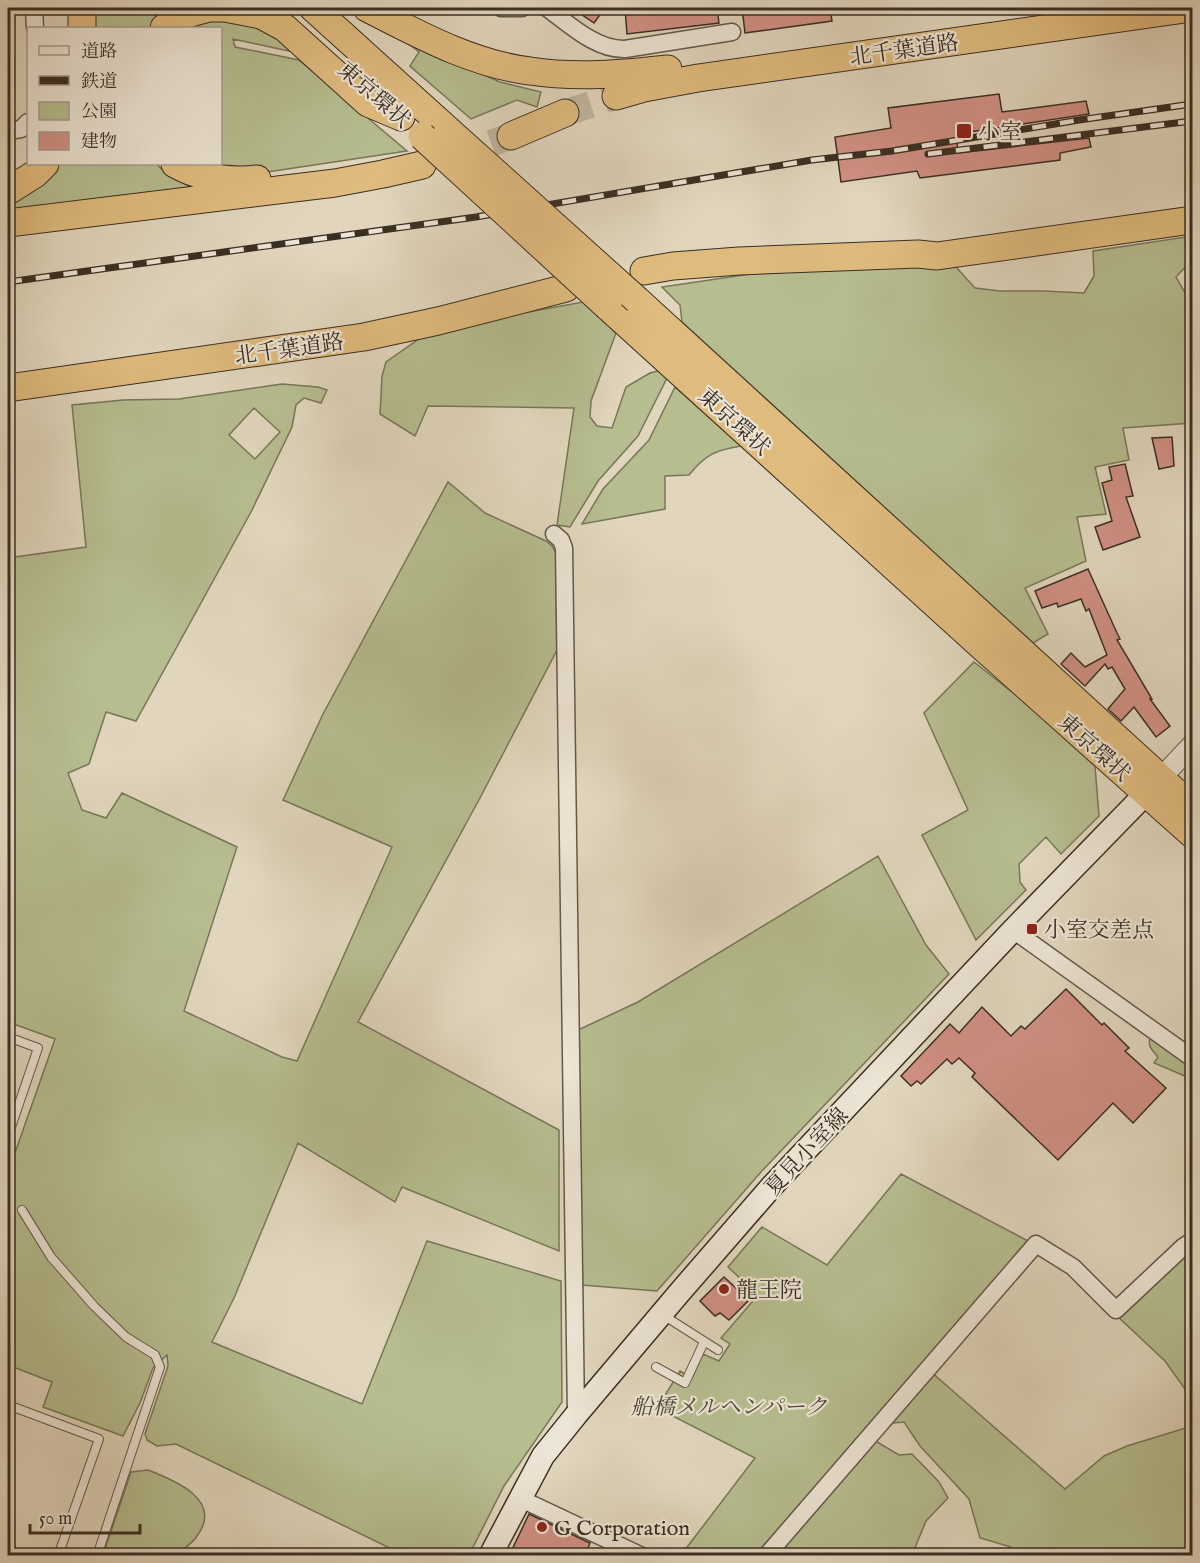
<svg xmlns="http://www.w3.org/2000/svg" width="1200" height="1563" font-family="'IM FELL English','Noto Serif JP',serif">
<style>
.green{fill:#b6bd8f;stroke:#78765a;stroke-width:1.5;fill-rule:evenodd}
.building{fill:#d19084;stroke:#3a2e24;stroke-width:1.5}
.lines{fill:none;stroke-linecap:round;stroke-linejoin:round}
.trunk-tunnel{stroke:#c0b49e;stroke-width:27;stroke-dasharray:27 14;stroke-linecap:butt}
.service-casing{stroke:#64584a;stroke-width:10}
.minor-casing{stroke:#64584a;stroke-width:19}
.tertiary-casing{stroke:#64584a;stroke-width:22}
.secondary-casing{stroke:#3a2e24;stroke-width:25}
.trunk-casing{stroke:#3a2e24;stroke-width:29}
.service{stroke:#ece4d4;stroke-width:8}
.minor{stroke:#ece4d4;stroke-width:16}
.tertiary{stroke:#ece4d4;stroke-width:20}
.secondary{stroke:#ece4d4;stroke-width:22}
.trunk{stroke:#e0bb7e;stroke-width:27}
.rail-casing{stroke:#3a2e24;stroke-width:7}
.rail{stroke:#ece4d4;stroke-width:4.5;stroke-dasharray:14;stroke-linecap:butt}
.trunk-bridge-casing{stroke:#3a2e24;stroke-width:29;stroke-linecap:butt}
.trunk-bridge{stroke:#e0bb7e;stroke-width:27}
.poi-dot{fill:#8f2418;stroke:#ece4d4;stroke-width:2}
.labels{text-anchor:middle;stroke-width:4.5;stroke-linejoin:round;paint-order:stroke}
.street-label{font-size:22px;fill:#3a2e24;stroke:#ece4d4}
.poi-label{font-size:22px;fill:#3a2e24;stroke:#ece4d4;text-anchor:start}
.park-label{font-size:22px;font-style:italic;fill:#534b39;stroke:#ece4d4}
</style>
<rect width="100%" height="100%" fill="#e1d6bd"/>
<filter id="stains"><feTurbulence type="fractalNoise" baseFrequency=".00333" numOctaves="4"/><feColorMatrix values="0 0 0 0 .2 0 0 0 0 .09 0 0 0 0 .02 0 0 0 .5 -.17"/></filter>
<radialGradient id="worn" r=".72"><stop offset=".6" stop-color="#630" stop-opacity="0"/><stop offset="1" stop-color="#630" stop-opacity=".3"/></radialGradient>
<path class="green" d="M89,8H146L160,20L149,28H88Z
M199,18L259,24L298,53L233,39L235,47L299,60L407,151L248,175L195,164H220V28L181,27Z
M402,39L500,82L541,92L537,107L517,100L471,119L410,66L419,52Z
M53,164H156L163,170L198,183L168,195L8,212V197Z
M1192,236V260L1176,277L1192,305V423L1123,428L1129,460L1095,467L1106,514L1077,517L1086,561L1025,588L1048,634L1033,643L682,322L680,305L662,287L811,265L956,267L975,288L1000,291H1043L1084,293L1094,276L1093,251Z
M583,302L616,333L591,401L590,417L597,426L612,428L626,387L650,373L661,370L667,378L638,436L598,481L570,527L557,525L574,408L428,406L415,436L380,414L382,376L386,362L426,334L473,322Z
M282,384L318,387L327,390L321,403L304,398L296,405L292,427L251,512L136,721L106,712L89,764L68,773L82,810L106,818L122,793L237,847L184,1011L282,1057L297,1061L392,847L283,800L323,714L448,482L485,513L546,541L552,546L556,553L557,650L480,798L358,1022L559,1130V1251L402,1187L395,1202L298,1143L234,1298L212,1342L362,1404L427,1241L561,1281L562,1402L504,1486L469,1555H404L176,1444L157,1446L147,1440L145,1434L168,1366L167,1355L153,1368L140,1403L123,1436L43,1407L52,1382L8,1365V1173L55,1039L8,1022V558L86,547L72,405L123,400L179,399ZM254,408L280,432L255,459L229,435Z
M675,387L741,446C716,450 706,454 689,475L665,476V509L582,524L603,489L649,440Z
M974,662L1022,700L1095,766L1099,816L1061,854L1046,837L1019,864L1020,882L1026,890L976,940L922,835L968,810L924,713Z
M878,856L926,945L949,974L761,1172L657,1291L582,1285L578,1030L638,1002Z
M1151,1034L1192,1062V1079L1154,1063L1158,1057C1150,1048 1147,1045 1151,1034Z
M901,1174L1030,1242L862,1433L899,1455L912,1454L939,1482L948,1498L926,1521L912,1555H681L755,1458L657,1408L680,1371L692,1378L703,1354L719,1361L730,1344L721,1338L758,1295L728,1267L762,1227L827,1265Z
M1192,1246V1399L1165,1361L1116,1315Z
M930,1371L1065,1489L1104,1456L1127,1446L1192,1426V1555H1009L1011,1547L980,1538L969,1499L920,1446L904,1422L880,1424Z
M148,1470C174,1480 224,1500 197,1536C192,1544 182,1550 176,1555H103L131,1472Z"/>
<path class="building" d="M572,8H605L594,23Z
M625,8H717L719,23L627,34Z
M742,8H830L832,21L745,33Z
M999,94L1002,112L1086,101L1089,114L956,134L958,153L1089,138L1091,147L1060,153V160L920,178L917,171L841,182L835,137L891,128L888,108Z
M1172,437L1174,466L1159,469L1152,438Z
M1125,464L1133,496L1126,497L1140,537L1103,550L1095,527L1112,521L1102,483L1112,480L1109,467Z
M1088,569L1117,633L1120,639L1117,640L1152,699H1150L1170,726L1156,737L1134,707L1121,721L1108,709L1125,689L1112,667L1108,669L1105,664L1085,686L1061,664L1071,653L1085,667L1107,655L1089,609L1086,611L1081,599L1058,607L1057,603L1042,608L1035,591Z
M1066,989L1102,1025L1104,1023L1129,1048L1125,1051L1166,1088L1133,1123L1113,1103L1058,1160L972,1077L975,1073L959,1058L952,1064L947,1059L921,1084L917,1081L911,1086L901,1076L950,1024L959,1033L982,1007L1011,1036L1021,1026L1025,1029Z
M724,1277L749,1300L729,1320L720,1313L715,1316L700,1301Z
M529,1514L590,1543L585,1556H509Z"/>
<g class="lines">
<path class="trunk-tunnel" d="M565,113L616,96
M453,158L511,136"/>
<g class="service-casing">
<path id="service" d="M8,1037L38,1048L8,1136
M22,1210L51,1257L94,1306L126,1337L155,1355L160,1367L97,1556
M663,1315L718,1350
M656,1367L685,1383L704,1342
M8,1405L99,1439L58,1556"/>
</g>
<g class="minor-casing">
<path id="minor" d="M34,8L35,28
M501,8H522
M547,8C569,24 596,50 625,49L732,32
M8,131L21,129L28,122
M554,534L561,540L564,548L576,1415
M1013,930L1192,1058
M519,1498L642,1556
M766,1556L1036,1244L1073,1267L1116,1310L1183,1247L1192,1241"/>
</g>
<g class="tertiary-casing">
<path id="tertiary" d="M1161,778L1192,745"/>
</g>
<g class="secondary-casing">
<path id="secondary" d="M490,1556L543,1456L576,1415L680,1292L773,1185L1013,930L1158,781"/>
</g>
<g class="trunk-casing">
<path id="trunk" d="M313,8L448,130
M367,8C418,34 472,64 530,71C575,78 623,74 668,69
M82,28V8
M164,28L183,15L209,8H225L261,15L285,28L368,103L401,117
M616,96L644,88L698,78L1192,8
M511,136L565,113
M175,164C200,178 228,182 257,179
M8,191L35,174L45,164
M8,223L335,183L383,174L422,165
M644,271L673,266L739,261L918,254L937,256L1192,220
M637,300L1192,807
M608,307L977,642L1192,834
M8,388L364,337L438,321L566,288"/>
</g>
<use href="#service" class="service"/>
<use href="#minor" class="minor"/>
<use href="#tertiary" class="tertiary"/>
<use href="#secondary" class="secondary"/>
<use href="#trunk" class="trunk"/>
<g class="rail-casing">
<path id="rail" d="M928,154L1192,121
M8,282L476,217L812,160L892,151L1079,120L1192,104"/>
</g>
<use href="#rail" class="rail"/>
<g class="trunk-bridge-casing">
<path id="trunk-bridge" d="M448,130L637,300
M422,136L608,307"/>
</g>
<use href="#trunk-bridge" class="trunk-bridge"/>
</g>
<g class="poi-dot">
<rect x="956" y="123" width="16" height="16" rx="3"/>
<rect x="1026" y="923" width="12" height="12" rx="3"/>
<circle cx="724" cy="1289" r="6"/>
<circle cx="542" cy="1527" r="6"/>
</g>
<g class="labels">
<g class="street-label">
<text transform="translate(904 49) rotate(-8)" y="8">北千葉道路</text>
<text transform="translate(375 94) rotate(41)" y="8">東京環状</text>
<text transform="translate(289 348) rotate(-8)" y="8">北千葉道路</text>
<text transform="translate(735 421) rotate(42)" y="8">東京環状</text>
<text transform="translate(1095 747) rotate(42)" y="8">東京環状</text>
<text transform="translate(806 1151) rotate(-47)" y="8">夏見小室線</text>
</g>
<g class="poi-label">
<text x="978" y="139">小室</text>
<text x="1044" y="937">小室交差点</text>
<text x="736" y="1297">龍王院</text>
<text x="554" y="1535">G Corporation</text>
</g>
<g class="park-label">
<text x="729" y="1414">船橋メルヘンパーク</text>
</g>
</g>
<rect width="1200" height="1563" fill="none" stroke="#e1d6bd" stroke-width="30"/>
<rect x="9" y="9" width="1182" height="1545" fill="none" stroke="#3a2e24" stroke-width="3"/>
<rect x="15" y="15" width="1170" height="1533" fill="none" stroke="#3a2e24" stroke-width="1.5"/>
<rect x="27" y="27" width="195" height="138" fill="#ece4d4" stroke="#a59b8e" stroke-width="1.5"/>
<rect x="39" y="46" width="30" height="9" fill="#ece4d4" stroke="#a59b8e" stroke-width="1.5"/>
<text x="81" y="57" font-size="18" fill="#3a2e24">道路</text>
<rect x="39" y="76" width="30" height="9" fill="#3a2e24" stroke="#a59b8e" stroke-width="1.5"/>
<text x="81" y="87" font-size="18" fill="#3a2e24">鉄道</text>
<rect x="39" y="102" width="30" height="18" fill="#b6bd8f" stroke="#a59b8e" stroke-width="1.5"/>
<text x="81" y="117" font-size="18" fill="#3a2e24">公園</text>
<rect x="39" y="132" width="30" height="18" fill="#d19084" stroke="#a59b8e" stroke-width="1.5"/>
<text x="81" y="147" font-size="18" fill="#3a2e24">建物</text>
<path d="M30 1524v9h110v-9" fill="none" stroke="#3a2e24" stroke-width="3"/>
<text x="39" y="1524" font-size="18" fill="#3a2e24" stroke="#ece4d4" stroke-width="4.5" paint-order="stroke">50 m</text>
<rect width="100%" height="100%" filter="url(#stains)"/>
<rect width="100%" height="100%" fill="url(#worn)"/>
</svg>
